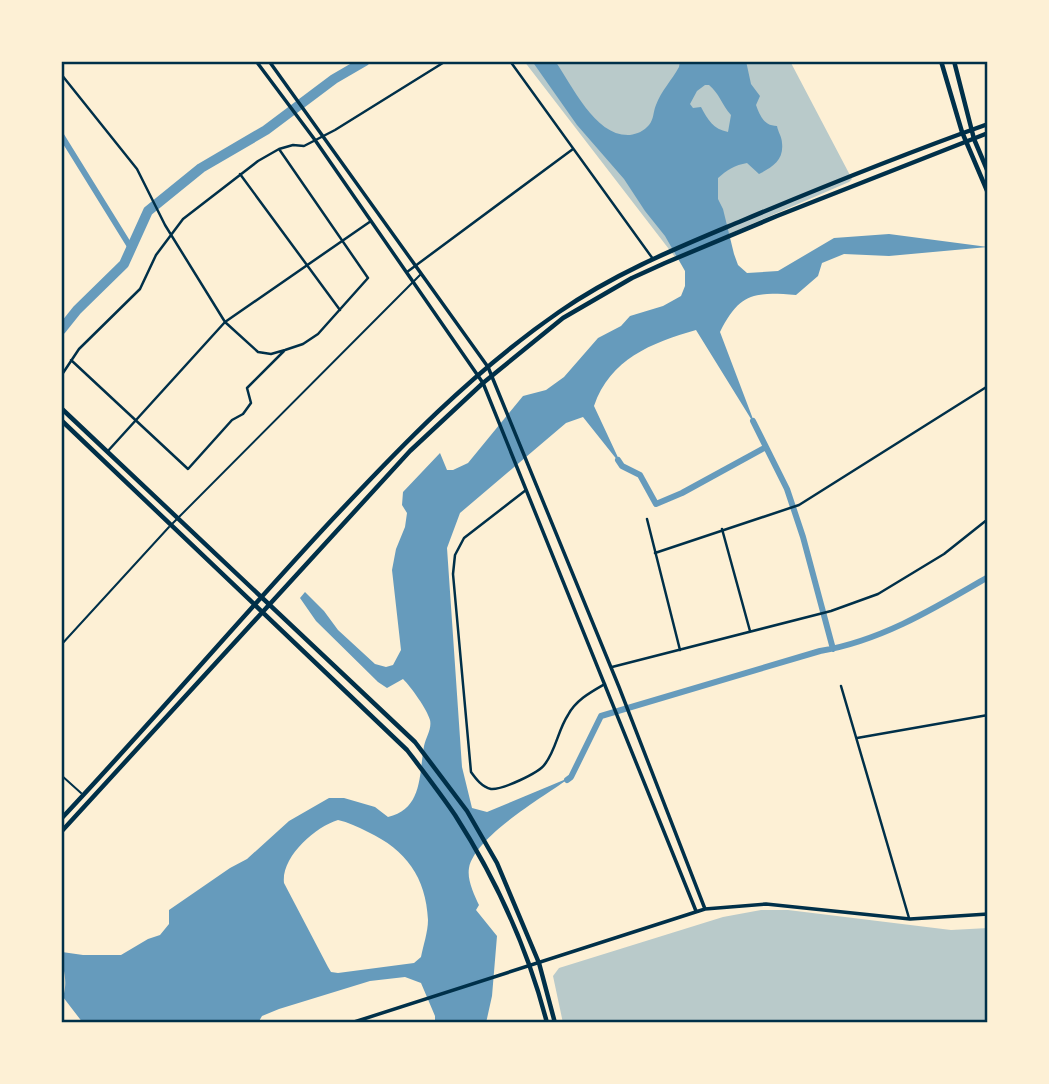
<svg xmlns="http://www.w3.org/2000/svg" width="1049" height="1084" font-family="'Open Sans',sans-serif">
<style>
.green{fill:#b9caca}
.water{fill:#669bbc;fill-rule:evenodd}
.lines{fill:none;stroke-linecap:round;stroke-linejoin:round}
.canal{stroke:#669bbc;stroke-width:6}
.river{stroke:#669bbc;stroke-width:10}
.pedestrian{stroke:#003049;stroke-width:2}
.minor{stroke:#003049;stroke-width:2.5}
.tertiary{stroke:#003049;stroke-width:3.5}
.secondary{stroke:#003049;stroke-width:4.5}
.trunk{stroke:#003049;stroke-width:4.5}
.neatline{fill:none;stroke:#003049;stroke-width:2.5}
</style>
<rect width="100%" height="100%" fill="#fdf0d5"/>
<path class="green" d="M524,61H790L852,179L849,182L675,257Z
M761,910H788L951,930L988,928V1023H563L553,976L559,968L723,917Z"/>
<path class="water" d="M532,61H555C573,86 595,137 630,135C637,134 644,131 649,125C654,119 653,112 656,105C661,91 672,80 679,67L680,61H746L751,84L760,96L756,105C760,116 764,126 777,126C778,132 782,137 782,143C784,160 773,167 759,174L747,163C735,165 727,170 718,178V199L723,209L734,254L738,265L747,273L778,271L834,238L889,234L988,247L889,256L844,254L822,263L818,276L796,295C754,292 740,292 720,332L756,427L696,330C651,343 610,359 594,406L622,466L583,417L566,423L460,513L447,548L462,767L472,808L487,812L571,777C545,796 475,836 469,868C467,880 474,894 479,905L476,910L497,936L492,996L486,1023H435V1016L421,983L405,977L370,981L279,1009L262,1016L258,1023H83L63,997C69,978 61,967 62,952L83,955H121L148,939L160,935L169,924V910L230,868L247,859L289,821L329,798H344L375,807L388,817C423,809 419,774 424,746C426,737 432,729 430,720C427,709 411,687 403,679L387,688L378,682L316,621L300,598L305,592L324,611L338,630L375,664L386,667L393,665L401,650L392,570L396,549L405,527L407,513L402,505L403,492L440,453L447,470H453L468,463L523,396L546,390L564,377L598,338L621,326L630,316L663,306L681,296L685,286V271L665,236L645,211L624,179L577,125ZM705,85H709C719,93 722,105 731,115L728,132C713,129 708,120 701,107L693,108L690,104L697,91ZM338,820C348,822 358,827 368,832C406,850 426,877 428,920C428,932 423,946 421,957L414,963L338,973L331,972L328,967L284,883C281,857 315,827 338,820Z"/>
<g class="lines">
<path class="canal" d="M61,135L131,248
M753,421L787,489L803,537L833,649
M618,460L622,466L640,475L656,504L682,493L766,447
M567,780L571,777L601,716L820,651C881,641 935,608 988,577"/>
<path class="river" d="M61,330L77,310L124,264L148,211L201,168L266,130L334,79L365,61"/>
<path class="pedestrian" d="M173,523L421,274
M61,645L169,527
M61,775L81,793"/>
<path class="minor" d="M510,61L653,259
M61,74L137,169L165,225L225,322L258,352L271,354L285,350L303,344L318,334L368,278L279,149
M240,174L340,310
M407,272L573,149
M71,360L188,469L232,420L243,414L251,403L247,388L284,351
M61,376L79,349L140,289L156,255L183,219L258,161L279,149L293,145L304,146L335,130L446,61
M107,452L225,322L371,221
M526,490L464,538L455,555L453,574L471,772C476,779 482,787 491,789C502,790 539,773 545,764C556,750 558,730 568,715C576,700 591,692 605,684
M647,519L680,650
M722,529L750,631
M655,553L799,505L988,386
M612,667L831,611L878,594L944,554L988,519
M841,686L909,918
M857,738L988,715"/>
<path class="tertiary" d="M256,61L315,140L483,383L696,911
M269,61L488,367L619,687L705,909
M351,1023L705,909L766,904L910,919L988,914"/>
<path class="secondary" d="M61,408L415,742L467,811L497,863L539,963L555,1023
M61,420L407,750C423,771 440,793 455,815C496,879 528,949 547,1023
M61,819C152,722 238,621 328,524C400,447 472,372 559,312C615,273 677,248 739,222C822,187 904,154 988,124
M61,832L410,451L483,383L563,318L632,278L665,263L777,216L988,133"/>
<path class="trunk" d="M941,61L962,132L988,193
M954,61L974,139L988,172"/>
</g>
<rect width="1049" height="1084" fill="none" stroke="#fdf0d5" stroke-width="126"/>
<rect x="63" y="63" width="923" height="958" class="neatline"/>
</svg>
